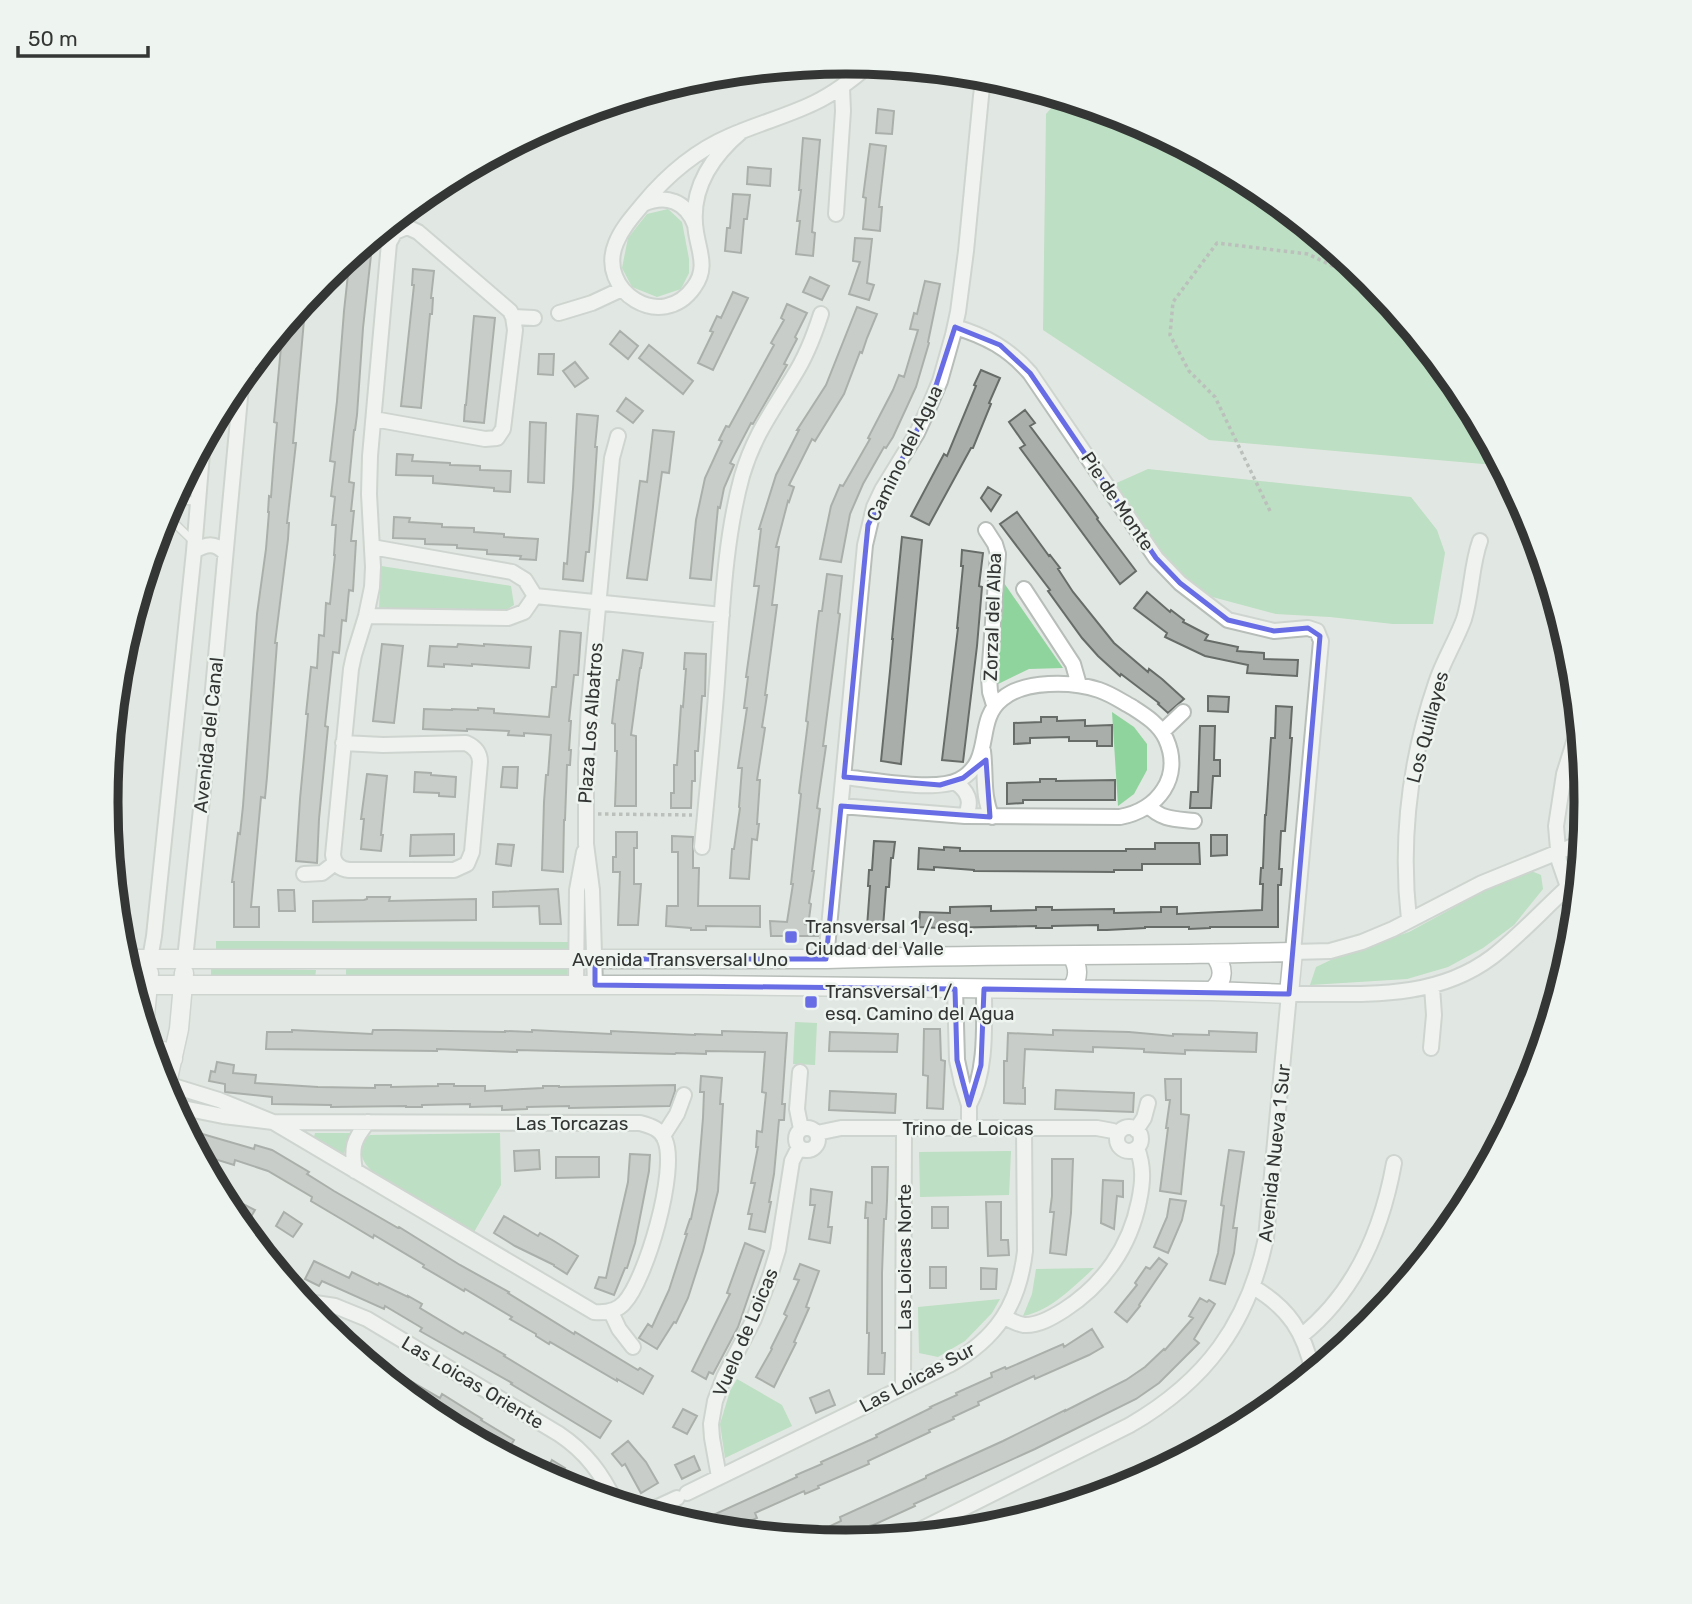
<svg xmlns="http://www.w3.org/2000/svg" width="1692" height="1604" font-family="Rubik,sans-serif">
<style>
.green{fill:#90d49d}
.building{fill:#a9aeaa;stroke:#676c68;stroke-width:2}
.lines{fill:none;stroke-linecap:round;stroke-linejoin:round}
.service-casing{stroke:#b7bdb8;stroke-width:10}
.minor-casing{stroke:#b7bdb8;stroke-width:18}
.tertiary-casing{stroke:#b7bdb8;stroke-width:21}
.path{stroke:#8d918e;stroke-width:3.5;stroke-dasharray:3.5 3.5;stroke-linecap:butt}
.service{stroke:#fff;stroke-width:7}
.minor{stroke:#fff;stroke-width:14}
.tertiary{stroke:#fff;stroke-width:18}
.marked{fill:none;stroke:#686de6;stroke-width:5;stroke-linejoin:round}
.poi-dot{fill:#686de6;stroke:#eef4ef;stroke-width:2.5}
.labels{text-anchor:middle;stroke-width:5;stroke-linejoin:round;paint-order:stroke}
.street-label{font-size:19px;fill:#333634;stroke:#eef4ef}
.poi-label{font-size:19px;fill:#333634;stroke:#eef4ef;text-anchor:start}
.rim{fill:none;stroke:#333634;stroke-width:9}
</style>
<rect width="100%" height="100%" fill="#e1e7e2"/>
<path class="green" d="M1061,97L1130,118L1258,186L1370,278L1462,391L1500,462L1483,464L1209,440L1043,330L1046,114Z
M668,209L682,222L689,259V273L681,289L657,297L632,287L622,268L628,238L647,214Z
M1148,469L1411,497L1437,530L1445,553L1433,624H1393L1330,617L1276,614L1205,595L1161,554L1112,485Z
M381,566L511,586L514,605L503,612L486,609H379Z
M1004,583L1063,668L1029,669L996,685Z
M1112,712L1134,727L1147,744V770L1134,794L1118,806Z
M1529,870L1541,875L1543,889L1514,925L1483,948L1448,967L1407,979L1310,985L1316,967L1339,956L1409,932L1484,891Z
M216,941L569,942V950H216Z
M211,968L316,970L315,978L211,976Z
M346,969H567V977H346Z
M795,1022L817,1023L815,1065L793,1064Z
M315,1133H350L344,1154L314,1137Z
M500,1133L501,1185L474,1232L372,1171C360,1160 356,1146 370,1135Z
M1011,1151L1009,1195L920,1197L919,1152Z
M1094,1268C1074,1286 1051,1311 1023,1316L1032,1294L1036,1269Z
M1000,1299L992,1313L965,1341L938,1357L919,1353L918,1307Z
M737,1379L782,1405L792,1426L725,1458L720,1424L730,1391Z"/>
<path class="building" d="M878,109L894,111L892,134L876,133Z
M803,138L820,140L812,232L815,233L813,256L796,254L800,221H797L801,190H799Z
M870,144L886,146L879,207H882L880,231L863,229L866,198L863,197Z
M748,167L771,169L770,186L747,184Z
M733,194L750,195L747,219H744L741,253L725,251L727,228H730Z
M373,237L363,328L357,415L355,430H354L349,482L354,483L351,511H354L351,541H356L353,591L349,590L346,621L342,620L339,653L333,652L325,726L328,727L319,819L317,863L296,861L300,799L308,714H306L311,667L317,668L319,635L324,636L326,603L330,604L335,555H334L336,525H332L335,497L331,496L335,462L330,461L337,401L344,311L350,256Z
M855,238L872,239L867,283L874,285L869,300L849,294L860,262L853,261Z
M413,269L434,271L431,298H433L432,314H430L421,408L401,406L414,285H412Z
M810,277L829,286L822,300L803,292Z
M925,281L940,284L928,342L929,343L916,387L893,437L886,448L884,447L863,484L850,514L841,562L820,559L831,506L840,485L843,486L870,439L868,438L893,390L899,375L904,377L918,330L910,329L914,313L917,314Z
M733,292L748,298L713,370L698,363L713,332L710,331L717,316L721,318Z
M306,298L293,443H296L287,523H289L288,539L275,643H277L267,777L265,798L261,797L251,907H259V927H234V882H232L238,833L240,834L243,806L257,614L266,549L269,512H268L269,496L271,497L274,457L277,423L274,422L283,326Z
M787,304L807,313L795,337L797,339L784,364L787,365L753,424L751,423L730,463L734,465L724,488L720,508L718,507L711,580L690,578L696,520L705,478L722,441L719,440L726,426L729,427L774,345L771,343L784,320L781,318Z
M857,307L877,314L867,338L862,353L860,352L844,394L815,441L812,439L789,485L794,487L789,502L788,501L776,547H779L772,605H777L765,695H767L762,727L765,728L757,780H760L757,824H759L757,840L752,839L749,879L730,878L732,849H734L740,808L739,807L742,768H738L747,708H744L748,677H746L759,586H754L761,529H759L776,475L799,430H797L826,385Z
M474,316L495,318L484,423L464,421L465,405H466Z
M620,331L638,346L628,359L610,344Z
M649,345L693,381L683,394L639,358Z
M539,354H554L553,375L538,374Z
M575,362L588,378L575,387L563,371Z
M981,370L1000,378L989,403L991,404L973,448H971L929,525L911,516L944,454L947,456L976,386L974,385Z
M626,398L643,411L633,423L617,411Z
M1025,410L1035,423L1030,426L1079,492L1098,518L1097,519L1136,571L1120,584L1020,448L1025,445L1009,422Z
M577,414L598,416L595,447H597L593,507L589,552H586L583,581L563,579L564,563L567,564L573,489Z
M530,422L546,423L544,483L528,482Z
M653,430L674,432L669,473L662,472L647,580L627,578L640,481L647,482Z
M397,454L413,455L412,461L450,463V465L480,466V470L511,471L510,492L494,491V488L433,483V476L396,475Z
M988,487L1001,495L991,511L981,498Z
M1017,512L1049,556L1050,555L1060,568L1058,569L1073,592L1114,643L1148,672L1149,669L1162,679L1184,699L1168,713L1158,704L1159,703L1121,674L1120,676L1098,656L1082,638L1048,591L1050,590L1000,524Z
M394,517L410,518L409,522L442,524V527L474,528V532L504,534V537L538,539L536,560L520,559L521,556L487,554V550L457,548V545L425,544V539L393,538Z
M902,537L922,540L901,764L881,761L890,671L893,639H892Z
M962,550L983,553L979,586L982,587L977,646L963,762L942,760L958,628H957L963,566H961Z
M827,574L842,576L838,613L840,614L823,746H826L817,808L820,809L812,871H814L809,903L811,904L809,919H804L805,924L819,926V936H771L770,921L787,922L793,884H791L801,794L799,793L808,722L806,721L817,626L819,611H822Z
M1147,592L1170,612L1171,610L1184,620L1183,622L1208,635L1205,640L1238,647L1237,651L1264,653V659L1298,660L1297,676L1247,673L1248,665L1205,656L1165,637L1167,633L1134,608Z
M560,631L581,633L578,675H574L569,721H571L569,750H571L570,765H567L565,820H564L563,872L542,870L544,802L546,775H548L551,735L524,733V736L508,735L509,731L467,729V731L423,729L424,709L452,710V709L478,710V708L494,709V713L549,717L552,687H556Z
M382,644L403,646L394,723L373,721Z
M458,644L484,646V644L531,647L529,668L472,664V666L444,664V667L428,666L430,646L457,647Z
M623,650L643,653L641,668H640L631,735L636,736V806H615L617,751H615V724L612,723L617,680H619Z
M685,653L706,654L705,696H702L698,751H695V781H692L691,808H671V793H674V765H677L681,706L683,707L686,669H684Z
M1208,696L1229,697L1228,712L1208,711Z
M1276,706L1292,707L1290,738H1292L1285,831H1281L1279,869H1282L1281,885H1278V927H1210V928L1189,929V927H1145V928L1107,930H1098V925L1052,926V928H1036V926L940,928L919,927L920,912L950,913V907L991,906V911L1036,910V907H1052V910L1114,909V913L1161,912V907H1177V914L1262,910L1263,884H1260L1261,868H1263L1265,815H1266L1271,738H1275Z
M1041,717H1057V721L1085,720V726L1112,725V746H1097V741H1069V737L1030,738V743L1014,744V723L1041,722Z
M1200,726H1215L1214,760H1220V776H1213L1211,808H1190L1191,792H1198Z
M503,767H518L517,788L501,787Z
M415,772L431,773V775L456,777L455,797L439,796V793L414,792Z
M367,774L387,776L381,835H383L381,851L361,849L364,819H361Z
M1040,779H1056V781L1115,780V800H1023V803L1007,804V783L1040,782Z
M616,832H637V848H634V884H641L638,925H618L620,872H613V857H616Z
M454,834V855L410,856L411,835Z
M1211,835H1227V855L1211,856Z
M672,836L693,837V868H699L698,906H760V927L706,926V930H691V928L666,926L667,906H678V852H672Z
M874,841L895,842L893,858H891L889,887H886L883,928L867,927L870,886H868L869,870H872Z
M1155,843H1199L1200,864H1142V870H1114V872L974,871V870L934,867V870L918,869L919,848L944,850V847L960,848V851H1126V849H1155Z
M498,844L514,845L511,866L496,864Z
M558,889L561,924H540L539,906L493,907V892Z
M278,890H294L295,911H279Z
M367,897H390L389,901L476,899V920L313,922V901L364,900L367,899Z
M924,1029H940L941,1060L945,1061L943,1109L927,1108L928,1076L923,1075Z
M292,1030L372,1034L373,1030H395L505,1032V1031L532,1032V1030L611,1034V1031L695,1035V1034L722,1035V1031L787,1033L782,1104H785L784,1120H779L774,1174L769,1202H771L765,1232L749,1229L752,1214H748L755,1183H751L758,1147H756L757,1131L762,1132L766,1093L762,1092L765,1052L706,1051V1054L676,1053L675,1054L517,1050V1052L437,1049V1051L266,1049L267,1032H292Z
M1053,1030L1129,1032L1173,1036V1034L1209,1035V1031L1257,1033L1256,1052L1185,1050V1054L1144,1052V1049L1093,1047V1052L1025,1049L1023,1088H1025V1104L1004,1103V1061H1007L1008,1033L1053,1035Z
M830,1032L898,1034L897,1052L829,1051Z
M217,1062L234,1065L233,1073L256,1075L255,1083L318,1087L375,1088V1085H391V1087L438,1086V1084H454V1086H485V1091L543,1088V1086H559V1087L675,1085V1091L670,1106L569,1108V1106L527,1107V1109L502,1110V1106L470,1107V1104L422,1105V1107H406V1106L331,1107V1105L272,1104V1097L225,1092V1084L209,1081L211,1071L215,1072Z
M701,1076L722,1078L720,1104H723L718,1191L703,1251L688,1298L676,1323L674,1322L657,1349L639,1338L648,1324L652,1327L669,1290L687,1234H685L690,1219H691L697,1190L703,1118L704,1092H700Z
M1165,1079H1181V1114L1189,1115L1181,1194L1160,1191L1168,1128H1166L1170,1100H1166Z
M1056,1090L1134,1093L1133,1112L1055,1109Z
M830,1091L896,1094L895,1113L829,1110Z
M199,1133L254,1149L255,1145L272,1150L309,1172L307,1174L334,1191L398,1228L399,1227L460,1265L509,1292L508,1293L574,1334L575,1332L638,1370L640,1368L653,1376L643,1394L617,1379V1381L550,1342L549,1344L536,1336V1334L510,1319L512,1317L465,1289L464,1291L423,1267L424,1265L374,1235L373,1238L348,1223L311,1201L312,1197L268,1171L235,1160L234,1165L198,1154L194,1146Z
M539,1150L540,1169L515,1171L514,1151Z
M1229,1150L1244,1152L1233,1228H1237L1234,1253L1225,1284L1210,1280L1218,1253L1224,1206L1221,1205Z
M630,1154L650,1155L649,1171L635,1243L627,1268H625L614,1295L595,1288L599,1277L606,1278L628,1182Z
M556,1157H599V1177L556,1178Z
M1052,1159H1073L1071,1213L1066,1255L1050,1253L1054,1212H1050L1052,1196Z
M872,1167H888L887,1201L886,1219H884L882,1273V1353H885L884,1374H868L869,1333H867L868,1218H865L866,1202L872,1203Z
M1103,1180L1123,1181V1197L1117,1196L1114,1229L1101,1223Z
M811,1189L832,1192L828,1227H832L830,1243L809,1239L815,1205H810Z
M1170,1199L1186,1201L1182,1220L1168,1253L1154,1247L1167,1217Z
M986,1202H1001V1240H1008L1009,1255L988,1256Z
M241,1203L255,1210L243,1230L234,1218Z
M932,1207H948V1228H932Z
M284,1212L302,1224L293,1237L276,1226Z
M504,1216L538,1236L540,1233L554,1241L578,1256L567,1274L554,1266V1265L515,1246L494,1233Z
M745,1243L764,1251L738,1327L713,1374L709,1372L706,1379L692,1371L730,1294L727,1293Z
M1159,1258L1167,1264L1139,1305L1140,1306L1127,1322L1115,1312L1137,1285L1135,1283L1146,1267L1150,1269Z
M314,1261L349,1278L352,1272L378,1285L379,1283L408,1297V1296L422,1304L420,1308L463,1334L465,1332L505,1355L504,1356L611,1421L600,1438L511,1384L512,1383L420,1331L422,1328L385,1306L384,1309L322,1281L319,1286L305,1279Z
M800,1264L819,1271L806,1307L809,1308L794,1342L796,1343L774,1387L756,1377L772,1349L771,1348L787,1316L784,1314L799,1280L794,1279Z
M930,1267H946V1288H930Z
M981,1268L997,1269L996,1289H981Z
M1200,1298L1207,1302L1209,1300L1215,1304L1194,1339L1199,1343L1159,1383L1136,1399L1035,1449L914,1504L915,1506L836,1542L803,1539L841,1521L840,1517L926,1478V1476L1003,1441L1065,1410V1411L1126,1380L1145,1367L1164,1349L1165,1350L1193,1318L1189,1316Z
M1092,1329L1103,1347L1089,1355L1035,1379L1034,1376L978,1402L979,1405L953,1417L954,1419L929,1430L930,1432L868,1461L869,1464L818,1486L819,1488L805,1494L804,1491L755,1513L757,1518L728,1531L701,1528L691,1525L797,1477L796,1475L822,1464L821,1462L877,1437L876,1435L931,1408L930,1407L957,1395L956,1393L992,1377L991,1373L1005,1367L1006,1369L1063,1344L1064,1347Z
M378,1362L440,1398L442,1394L482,1419L481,1420L514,1440L505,1455L416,1402L374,1368Z
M829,1390L835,1405L816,1413L810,1398Z
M683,1409L697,1416L687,1434L673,1427Z
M628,1441L646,1462L658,1483L641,1493L625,1464L622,1466L612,1454Z
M694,1456L700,1470L682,1479L675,1465Z
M552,1460L565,1468L556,1483L543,1476Z"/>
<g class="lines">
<g class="service-casing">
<path id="service" d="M172,500L198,501
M164,513L194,542"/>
</g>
<g class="minor-casing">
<path id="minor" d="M742,131C711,157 689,190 696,232C699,252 708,268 694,287C662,333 596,291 616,243C622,228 633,216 643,204C667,175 695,151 730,136C757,124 787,116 814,103C835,93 853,79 870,64
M643,204C666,194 686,201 695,225
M836,214L843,111L842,87
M559,313L592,303L622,289
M513,317L534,318
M955,327C986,336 1009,349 1030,373L1156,558L1180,583L1228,620L1274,631L1308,628L1317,631L1321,641L1293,952L1330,951L1362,942L1393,929L1482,883L1583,842
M986,530L995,544L998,554L989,677L990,692L994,705
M372,547L512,572L525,580L535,596
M194,551C206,544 215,542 225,553
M1024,589L1073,664L1079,685
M535,596L722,615
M366,616L508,618L524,612L535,596
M1162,732L1183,712
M343,743L383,745L466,743C475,747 480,753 480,762L472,852L467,864L454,870H349C340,869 334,864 333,855L351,669L354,655L366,616L372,587L373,567L369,494L370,456L389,243L395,232L407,227L418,232L510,311L513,317L515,330L503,429L497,438L485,439L374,419
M983,751C986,774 982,796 992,817
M954,782C968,790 973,802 965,816
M841,806L965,816L1120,817C1158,810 1183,777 1166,739C1159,724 1146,716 1132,707C1121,701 1111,694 1099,690C1072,681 1024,680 1002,699C974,721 995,761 959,780C936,792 872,780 844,777
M1149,806C1161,820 1177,819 1194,821
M702,847C707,792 713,737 717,682C722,614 724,542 742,476C754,435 772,412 793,377C806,357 814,336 821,314
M304,874L322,873L335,863
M1409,920C1400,839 1410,759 1436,683C1443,661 1456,641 1464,619C1472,593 1471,566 1480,541
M1574,928L1568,887L1559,861L1556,826L1564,774L1579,726
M150,959L154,936L194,551L203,441
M185,959L208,743L242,376
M826,959L865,545L874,507L882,490L917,433L929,407L940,381L953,335L958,312L966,251L981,96L984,75
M576,985L577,890L584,852
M595,985L592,890L586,844V763L589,703L612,458L618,436
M955,989L957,1060L962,1083L969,1105V1129
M1431,1048L1434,1015L1432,987
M800,1072L797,1109L801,1129
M167,1084L219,1100L273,1122L594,1312C605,1313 616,1312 624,1303C646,1280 678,1170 665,1140C661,1129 651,1126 640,1123L273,1122L223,1116L173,1106
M969,1105C987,1071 984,1026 984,989
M1117 1139a12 12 0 1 1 24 0a12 12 0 1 1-24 0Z
M796 1139a11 11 0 1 1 22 0a11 11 0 1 1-22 0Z
M1136,1130L1144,1118L1148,1103
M817,1133L841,1128H1097L1113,1131L1118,1133
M663,1136L677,1114L684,1095
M355,1171C351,1148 353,1140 368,1122
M250,1238L253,1232
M1253,1287C1289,1308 1304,1332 1313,1372
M302,1301L335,1306L367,1319L559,1434C586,1452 602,1474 616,1503
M611,1312L619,1329L633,1347
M1004,1317C1010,1320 1017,1324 1024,1325C1038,1326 1053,1317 1064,1310C1103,1285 1130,1247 1139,1201C1143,1182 1144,1167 1137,1148
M1301,1336C1355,1293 1382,1230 1394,1163
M903,1387L904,1128
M719,1477L712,1438L711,1424L715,1401L724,1377L754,1319L770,1276L778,1250L792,1161L799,1147
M687,1493L949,1365C996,1339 1019,1305 1025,1251L1024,1129
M647,1512L677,1498
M906,1537L1130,1425C1206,1381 1248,1324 1266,1238L1289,994C1359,993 1432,1002 1492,957C1523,933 1549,903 1579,877"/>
</g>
<g class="tertiary-casing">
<path id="tertiary" d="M123,959H826C982,954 1138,956 1293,952L1289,994L1212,991L699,985H131
M1071,989C1079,978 1079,968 1072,956
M1212,991C1225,980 1224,967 1214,954
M144,1027L149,973
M151,1049L163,1051L173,1059
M165,1092L179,1029L184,973"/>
</g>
<path class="path" d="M1270,511L1215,397L1189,371L1170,335L1173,302L1217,243L1308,254L1351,275H1366
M598,814L692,815"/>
<use href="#service" class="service"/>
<use href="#minor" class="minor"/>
<use href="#tertiary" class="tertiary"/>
</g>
<path d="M0 0H1692V1604H0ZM955,327L1000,345L1030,373L1156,558L1180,583L1228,620L1274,631L1308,628L1320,636L1289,994L984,989L981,1065L969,1105L957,1060L955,989L595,985V959H826L841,806L990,817L986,760L963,778L940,785L844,777L868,525L929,407Z" fill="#e1e7e2" fill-opacity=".55" fill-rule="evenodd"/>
<path class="marked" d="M955,327L1000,345L1030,373L1156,558L1180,583L1228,620L1274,631L1308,628L1320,636L1289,994L984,989L981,1065L969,1105L957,1060L955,989L595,985V959H826L841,806L990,817L986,760L963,778L940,785L844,777L868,525L929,407Z"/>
<g class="poi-dot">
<rect x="784" y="930" width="14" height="14" rx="3.5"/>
<rect x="804" y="995" width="14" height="14" rx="3.5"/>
</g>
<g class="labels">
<g class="street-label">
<text transform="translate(904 453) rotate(-64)" y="7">Camino del Agua</text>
<text transform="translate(1118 501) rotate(56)" y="7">Pie de Monte</text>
<text transform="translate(992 617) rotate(-88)" y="7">Zorzal del Alba</text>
<text transform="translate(590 723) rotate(-86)" y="7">Plaza Los Albatros</text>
<text transform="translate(1427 727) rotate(-75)" y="7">Los Quillayes</text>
<text transform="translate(208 735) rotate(-84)" y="7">Avenida del Canal</text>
<text x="680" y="966">Avenida Transversal Uno</text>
<text x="572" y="1130">Las Torcazas</text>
<text x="968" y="1135">Trino de Loicas</text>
<text transform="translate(1274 1153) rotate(-84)" y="7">Avenida Nueva 1 Sur</text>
<text transform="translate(904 1257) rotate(-90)" y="7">Las Loicas Norte</text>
<text transform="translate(745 1332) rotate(-67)" y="7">Vuelo de Loicas</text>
<text transform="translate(917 1377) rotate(-28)" y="7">Las Loicas Sur</text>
<text transform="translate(473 1382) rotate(31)" y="7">Las Loicas Oriente</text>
</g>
<g class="poi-label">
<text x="805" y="933">Transversal 1 / esq.<tspan x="805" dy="22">Ciudad del Valle</tspan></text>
<text x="825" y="998">Transversal 1 /<tspan x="825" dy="22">esq. Camino del Agua</tspan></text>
</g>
</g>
<path d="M0 0H1692V1604H0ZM118 802a728 728 0 1 1 1456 0a728 728 0 1 1-1456 0Z" fill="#eef4ef" fill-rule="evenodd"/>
<path class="rim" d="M118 802a728 728 0 1 1 1456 0a728 728 0 1 1-1456 0Z"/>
<path d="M18 46v10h130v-10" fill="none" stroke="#333634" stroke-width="3.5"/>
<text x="28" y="46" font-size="21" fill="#333634" stroke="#eef4ef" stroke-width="5" paint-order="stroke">50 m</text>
</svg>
